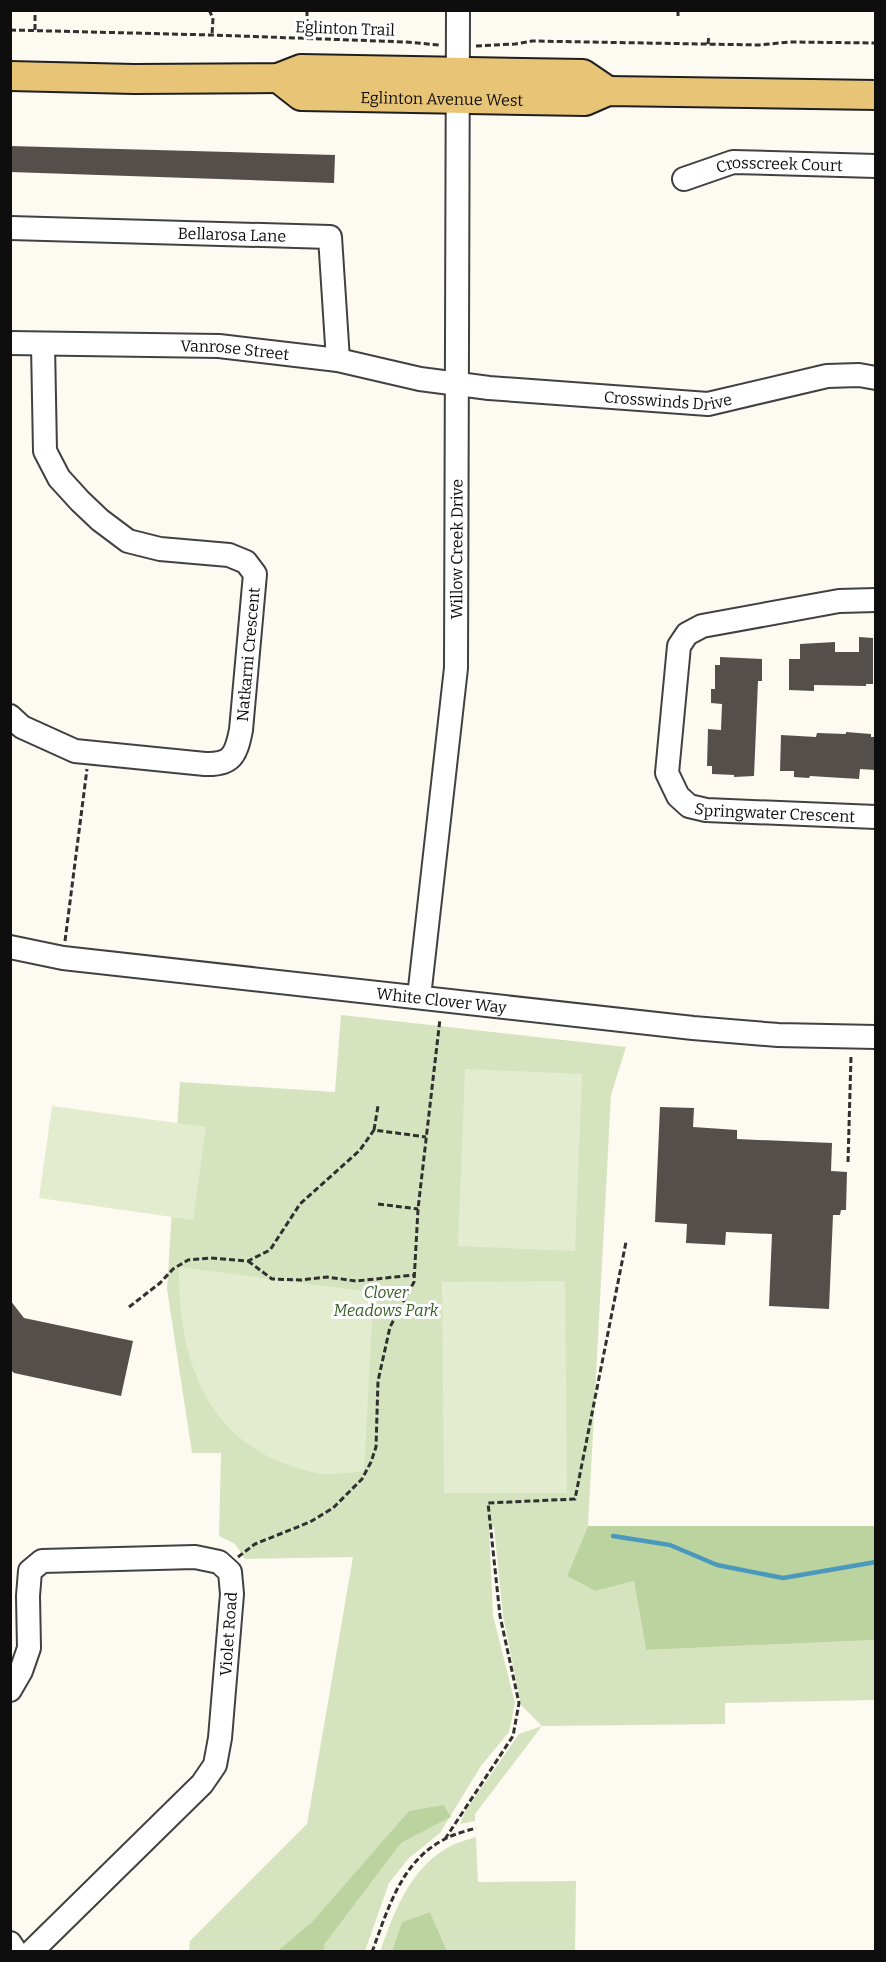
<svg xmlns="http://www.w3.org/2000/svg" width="886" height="1962" font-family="Bitter,serif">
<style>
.green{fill:#d5e4be}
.forest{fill:#bad39f}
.pitch{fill:#e4eccf}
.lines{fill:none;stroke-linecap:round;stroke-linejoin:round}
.stream{stroke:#4b98bd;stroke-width:4.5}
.building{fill:#554f4c}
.minor-casing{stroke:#414141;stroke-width:26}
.major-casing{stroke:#1f1f1f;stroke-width:32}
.path{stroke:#303030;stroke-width:3;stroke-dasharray:6 3;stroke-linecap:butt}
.minor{stroke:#fff;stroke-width:22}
.major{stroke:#e8c476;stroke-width:28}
.labels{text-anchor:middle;stroke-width:6;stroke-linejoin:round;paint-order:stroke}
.street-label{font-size:16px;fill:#0e0e0e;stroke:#fff}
.park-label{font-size:16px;font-style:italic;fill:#365e26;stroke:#fff}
</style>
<rect width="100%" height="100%" fill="#fdfaf1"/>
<path class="green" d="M341,1015L626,1047L611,1095L588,1526L567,1576L595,1591L634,1581L646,1650L875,1640V1700L725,1703V1724L542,1726L475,1814V1821L460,1824L466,1810L519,1734L542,1726L521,1705L503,1616L494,1527H489L493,1615L515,1703L509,1732L481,1766L440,1833L409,1858L389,1883L365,1951H324V1945L401,1843L451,1817L444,1805L282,1949L278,1952L189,1951L190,1941L307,1824L353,1557L245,1559L235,1544L219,1536L221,1453H192L167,1289L180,1082L335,1092Z
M476,1837L478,1882L576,1881L575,1951H447L430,1912L402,1922L392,1951L380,1952C394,1912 410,1868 449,1847C457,1842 467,1840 476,1837Z"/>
<path class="forest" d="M588,1526H875V1640L646,1650L634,1581L595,1591L567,1576Z
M444,1805L451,1817L401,1843L324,1945V1951H278L313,1921L409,1811Z
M430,1912L447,1951H392L402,1922Z"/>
<path class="pitch" d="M465,1069L582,1074L575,1251L458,1246Z
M52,1106L206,1127L193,1220L39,1198Z
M179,1267L362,1291L373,1303L364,1471C351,1472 336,1475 323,1474C312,1473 298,1468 288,1465C201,1434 178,1350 179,1267Z
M565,1281L567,1493H444L442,1282Z"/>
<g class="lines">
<path class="stream" d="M613,1536L670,1545L717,1565L783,1578L876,1562"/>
</g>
<path class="building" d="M10,146L335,155L334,183L10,172Z
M859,637L873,638V684H866V686L814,685V691L789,690V659H800V644L835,642V652H859Z
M720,657L762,659V681H758L754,776L734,777V775L712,774V766H707L708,729L721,730L722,704L711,703V689H715V665H720Z
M846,732L871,734V737H876V770L860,769L859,779L810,776L809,778L794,777V771H780L781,735L816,737L817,733L846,734Z
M660,1107L694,1108L693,1127L737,1130V1139L832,1143L831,1171L847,1172L846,1210H841L840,1215H833L829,1309L769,1306L772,1234L726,1232L725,1245L686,1243L687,1224L655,1222Z
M10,1300L24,1318L133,1341L121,1396L14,1373L10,1369Z"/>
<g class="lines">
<g class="minor-casing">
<g id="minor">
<path id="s1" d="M684,179L733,162L876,166"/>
<path id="s2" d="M10,228L330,237L338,360"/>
<path id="s3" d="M10,343L219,346L338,360L420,379L489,388L708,404L827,376L859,375L876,378"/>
<path id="s4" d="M876,600L839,601L702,626L687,634L679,646L667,773L678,796L689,806L706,810L876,817"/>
<path id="s5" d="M10,716L22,727L75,751L205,764C232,765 236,755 241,730L255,574L246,562L229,555L160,549L128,541L100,520L80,501L59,478L45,451L43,345"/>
<path id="s6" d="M10,947L63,958L693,1028L778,1035L876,1037"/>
<path id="s7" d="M419,997L456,668L458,10"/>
<path d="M10,1690L21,1671L29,1648L28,1596L30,1571L42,1561L195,1557L219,1562L230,1572L232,1594L220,1738L215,1765L202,1784L31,1952"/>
<path d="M10,1943L16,1952"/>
</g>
</g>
<g class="major-casing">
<g id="major">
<path d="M10,76L134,79L278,78L301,69L583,74L608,91"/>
<path id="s8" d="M278,78L301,96L585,101L608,91L876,95"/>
</g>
</g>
<path class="path" d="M209,10L213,18L212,35
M307,10V39
M678,10V18
M10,30L212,35L406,42L439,45
M35,30V10
M708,44L709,35
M476,46L515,44L532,41L759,45L790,42L876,43
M65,941L87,769
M374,1130L378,1106
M848,1162L851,1056
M378,1204L418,1209
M248,1261L272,1279L301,1280L327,1277L356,1281L414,1275
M129,1307L160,1283L173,1269L188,1260L210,1258L248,1261L270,1250L300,1204L360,1150L374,1130L426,1137
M238,1557L255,1544L310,1522L333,1508L362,1479L371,1462L376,1447L378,1381L390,1327L414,1282L418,1209L440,1019
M445,1839L513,1736L519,1703L500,1616L488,1503L575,1499L626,1242
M372,1952C388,1909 401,1861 445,1839C454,1834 466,1831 476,1828"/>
<use href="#minor" class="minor"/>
<use href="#major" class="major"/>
</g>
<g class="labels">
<g class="street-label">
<text transform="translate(345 28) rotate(2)" y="6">Eglinton Trail</text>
<text dy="6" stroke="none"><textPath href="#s8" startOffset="170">Eglinton Avenue West</textPath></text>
<text dy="6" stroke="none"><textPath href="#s1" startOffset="98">Crosscreek Court</textPath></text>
<text dy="6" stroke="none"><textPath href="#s2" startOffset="222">Bellarosa Lane</textPath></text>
<text dy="6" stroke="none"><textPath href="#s3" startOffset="225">Vanrose Street</textPath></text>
<text dy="6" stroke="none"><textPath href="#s3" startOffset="662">Crosswinds Drive</textPath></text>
<text dy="6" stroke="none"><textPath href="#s7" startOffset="450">Willow Creek Drive</textPath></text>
<text dy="6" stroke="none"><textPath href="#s5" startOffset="338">Natkarni Crescent</textPath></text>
<text dy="6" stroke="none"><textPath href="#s4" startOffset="462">Springwater Crescent</textPath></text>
<text dy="6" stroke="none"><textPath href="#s6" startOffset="435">White Clover Way</textPath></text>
<text transform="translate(228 1634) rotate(-86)" y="6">Violet Road</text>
</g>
<g class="park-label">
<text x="386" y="1298">Clover<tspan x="386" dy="18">Meadows Park</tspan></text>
</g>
</g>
<rect width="886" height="1962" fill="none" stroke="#0e0e0e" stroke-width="24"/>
</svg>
